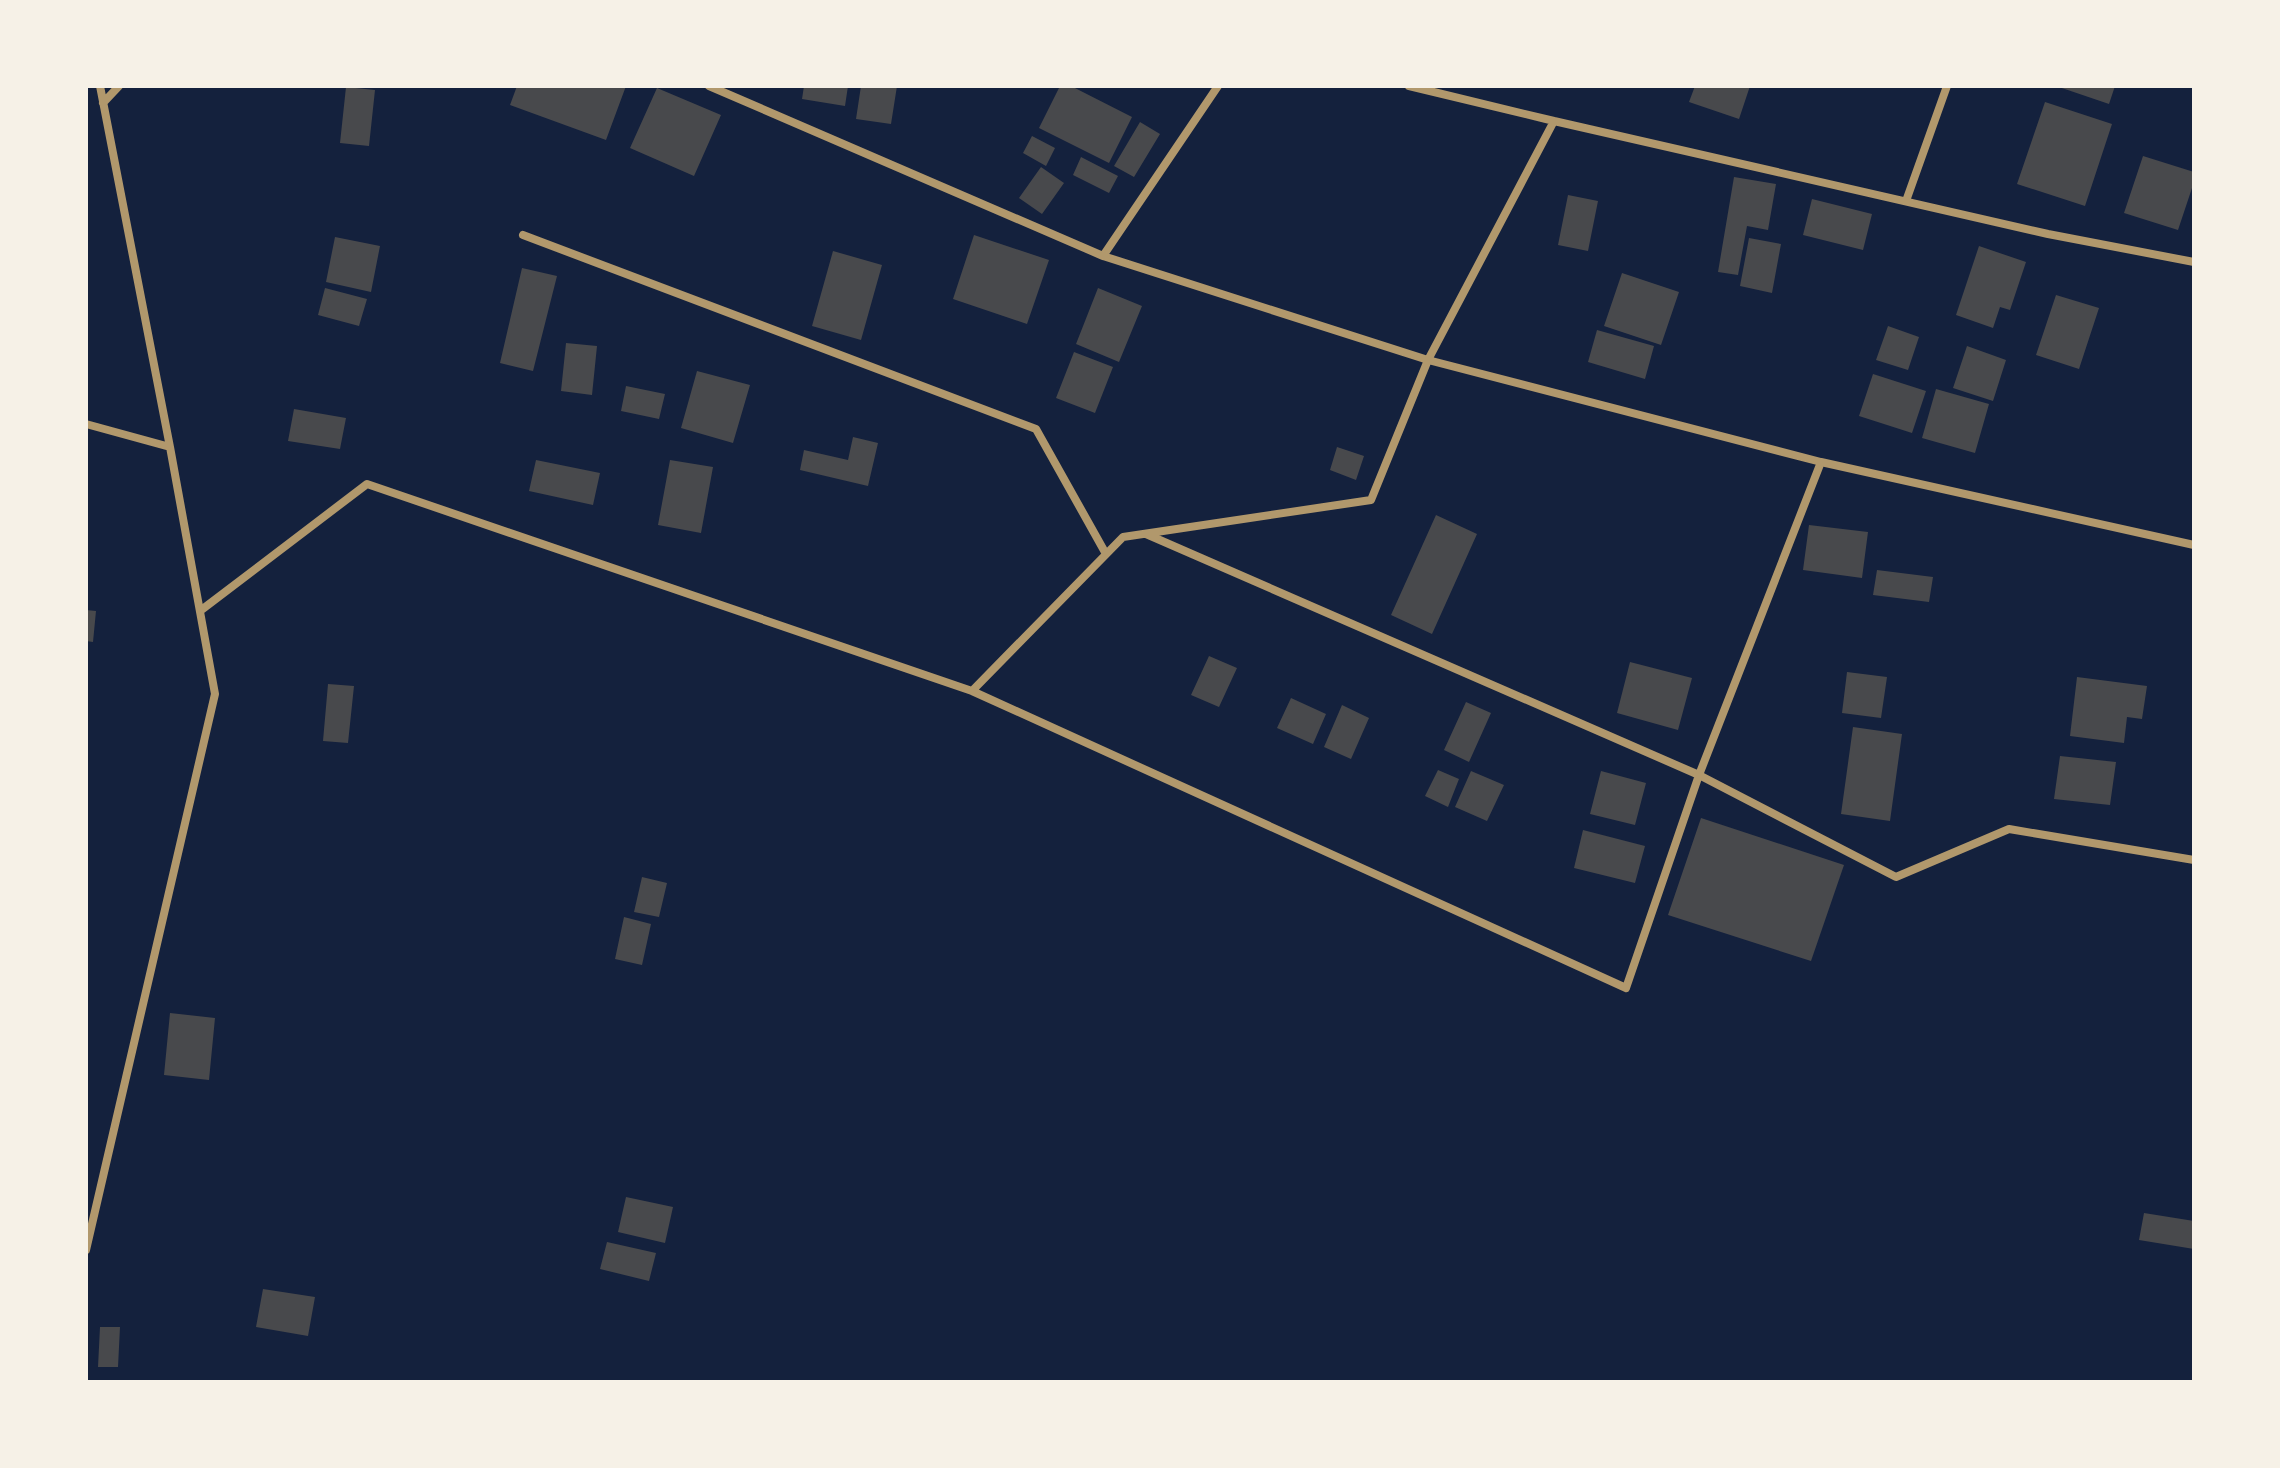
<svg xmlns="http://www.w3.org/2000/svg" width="2280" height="1468" font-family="'DM Sans',sans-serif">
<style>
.building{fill:#48494c}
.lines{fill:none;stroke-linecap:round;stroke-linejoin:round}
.minor{stroke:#b1986c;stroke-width:8}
</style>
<rect width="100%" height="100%" fill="#14213d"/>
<path class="building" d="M517,86H626L606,140L510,105Z
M804,86H848L845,106L802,99Z
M861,86H897L891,124L856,119Z
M1060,86H1071L1132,117L1109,163L1039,128Z
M1695,86H1750L1739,119L1689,102Z
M2056,86H2115L2109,104Z
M346,87L375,90L369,146L340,143Z
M657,88L721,115L694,176L630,148Z
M2045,102L2112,124L2085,206L2017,184Z
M1140,122L1160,134L1134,177L1114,166Z
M1032,136L1055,148L1046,166L1023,153Z
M2143,156L2194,172V182L2178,230L2124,213Z
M1081,157L1118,176L1109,193L1073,175Z
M1041,167L1064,183L1042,214L1019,198Z
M1734,177L1776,184L1768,230L1747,226L1738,275L1718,272Z
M1568,195L1598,201L1588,251L1558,245Z
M1812,199L1872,214L1863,250L1803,235Z
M974,235L1049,260L1027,324L953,299Z
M335,237L380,246L371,292L326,282Z
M1749,238L1781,244L1772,293L1740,286Z
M1979,246L2026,262L2010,310L2000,307L1993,328L1956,315Z
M833,251L882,265L861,340L812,326Z
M522,268L557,276L533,371L500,363Z
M1622,273L1679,292L1661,345L1604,326Z
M325,288L367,299L359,326L318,315Z
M1098,288L1142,306L1119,362L1076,344Z
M2056,295L2099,308L2079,369L2036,355Z
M1888,326L1919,337L1908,370L1876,360Z
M1597,330L1654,346L1645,379L1588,362Z
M566,343L597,346L592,395L561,391Z
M1967,346L2006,360L1993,401L1953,388Z
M1074,352L1113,367L1095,413L1056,398Z
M697,371L750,385L733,443L681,428Z
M1873,374L1926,391L1912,433L1859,416Z
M626,386L665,394L659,419L621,411Z
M1936,389L1989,404L1975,453L1922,438Z
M294,409L346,418L340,449L288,441Z
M853,437L878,443L868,486L800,470L804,450L848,460Z
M1337,447L1364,456L1356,480L1330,470Z
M536,460L600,473L593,505L529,491Z
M670,460L713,467L701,533L658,525Z
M1436,515L1477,534L1432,634L1391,615Z
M1809,525L1868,532L1862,578L1803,570Z
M1877,570L1933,577L1929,602L1873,595Z
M86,610L96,611L93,642L86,641Z
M1209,656L1237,668L1219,707L1191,695Z
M1630,662L1692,678L1678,730L1617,713Z
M1847,672L1887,677L1881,718L1842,713Z
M2077,677L2147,686L2142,719L2127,717L2124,743L2070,736Z
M328,684L354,686L348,743L323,741Z
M1291,698L1326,714L1313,744L1277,728Z
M1466,702L1491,713L1469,762L1444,750Z
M1342,705L1369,718L1351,759L1324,747Z
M1853,727L1902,734L1890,821L1841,814Z
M2060,756L2116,762L2110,805L2054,799Z
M1438,770L1459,779L1448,807L1425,796Z
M1471,771L1504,785L1487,821L1455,807Z
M1601,771L1646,783L1635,825L1590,814Z
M1701,818L1844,865L1811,961L1668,915Z
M1583,830L1645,846L1635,883L1574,868Z
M642,877L667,883L659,917L634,912Z
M624,917L651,924L642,965L615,959Z
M170,1013L215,1018L209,1080L164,1075Z
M626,1197L673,1207L665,1243L618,1232Z
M2144,1213L2194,1221V1249L2139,1240Z
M607,1242L656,1253L649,1281L600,1269Z
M263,1289L315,1297L308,1336L256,1327Z
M100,1327H120L118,1367H98Z"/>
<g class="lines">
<path class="minor" d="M709,86L1103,256L1428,360L1821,462L1699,775L1146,534
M103,103L119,86
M1554,121L2048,234L2194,262
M1906,201L1947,86
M523,235L1036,429L1106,554
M1103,256L1218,86
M86,424L170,447L100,86
M1821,462L2194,545
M200,611L367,484L972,691L1123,537L1371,500L1428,360L1554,121L1409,86
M972,691L1626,988L1699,775L1896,877L2009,829L2194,860
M86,1250L215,694L170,447"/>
</g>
<rect width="2280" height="1468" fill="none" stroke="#f6f1e7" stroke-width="176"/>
</svg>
